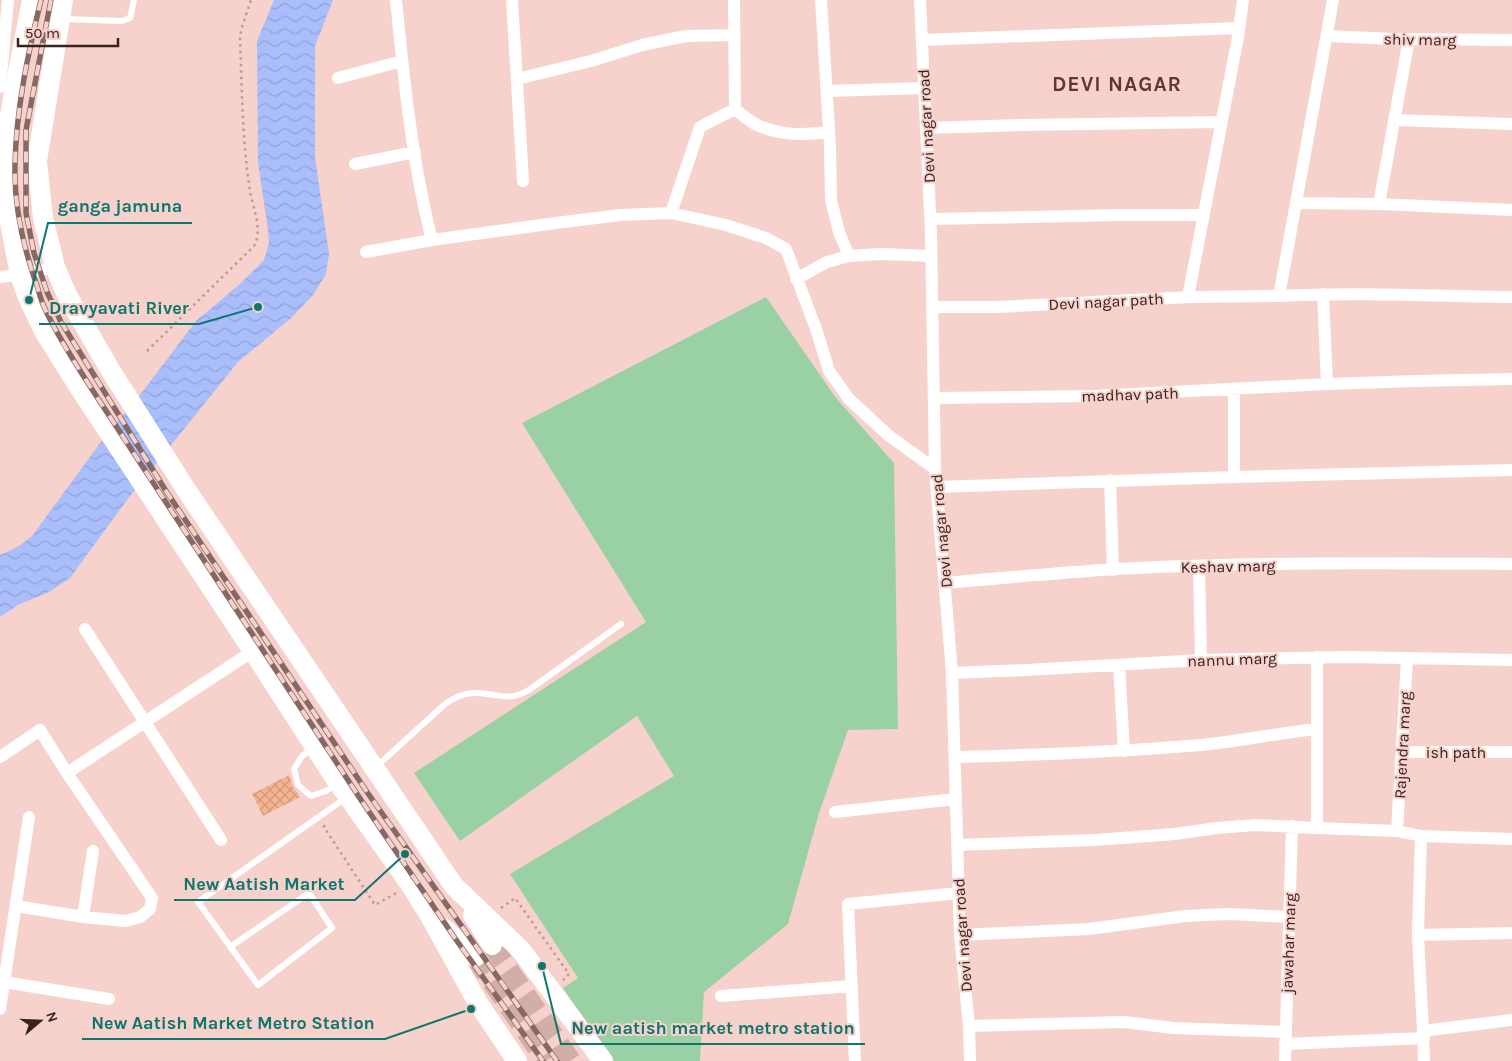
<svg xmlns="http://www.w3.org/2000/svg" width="1512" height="1061" font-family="Karla,sans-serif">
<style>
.grass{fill:#9ad1a4}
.water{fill:url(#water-waves)}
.building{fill:url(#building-cross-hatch)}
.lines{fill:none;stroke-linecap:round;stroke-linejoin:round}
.primary-tunnel{stroke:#d1aea8;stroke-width:20;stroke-dasharray:20 10;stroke-linecap:butt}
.path{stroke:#bc9b95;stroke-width:2.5;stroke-dasharray:2.5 4;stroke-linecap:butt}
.lane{stroke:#fff;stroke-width:6}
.street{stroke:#fff;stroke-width:12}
.primary{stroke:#fff;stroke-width:20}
.rail-casing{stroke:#866964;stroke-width:5.5}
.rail{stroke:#f7d1cb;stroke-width:4;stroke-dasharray:11;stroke-linecap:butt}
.labels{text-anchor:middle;stroke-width:4;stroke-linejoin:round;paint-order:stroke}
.street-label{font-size:16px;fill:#38221e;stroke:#f7d1cb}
.district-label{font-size:21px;font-weight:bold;letter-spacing:1px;fill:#66352d;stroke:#f7d1cb}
.leader{fill:none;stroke:#0f766e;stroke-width:2}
.callout-dot{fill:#0f766e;stroke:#f7d1cb;stroke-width:2}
.callout-label{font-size:18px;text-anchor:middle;font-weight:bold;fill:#0f766e;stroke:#f7d1cb;stroke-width:4;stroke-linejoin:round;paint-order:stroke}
</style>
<defs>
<pattern id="water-waves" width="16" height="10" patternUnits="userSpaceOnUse" patternTransform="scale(1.25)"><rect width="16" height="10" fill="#a9befa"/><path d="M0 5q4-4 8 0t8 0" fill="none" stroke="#92a3d6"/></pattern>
<pattern id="building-cross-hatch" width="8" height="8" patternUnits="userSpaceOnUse" patternTransform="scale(1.25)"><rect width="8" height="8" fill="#f4b491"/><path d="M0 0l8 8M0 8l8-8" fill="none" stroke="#d29a7d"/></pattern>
</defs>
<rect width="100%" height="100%" fill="#f7d1cb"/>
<path class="grass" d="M766,297L836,398L894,463L898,729L848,730L819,813L788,924L704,992L700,1061H614L563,988L578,978L510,874L674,776L637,716L460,841L414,773L646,622L522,423Z"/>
<path class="water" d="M274,0H333L315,46V157L329,254L326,274L313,295L291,318L238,362L130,496L70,578L49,592L18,605L0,617V555L19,546L32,536L98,446L143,391L196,321L240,284L264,260L269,243L268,230L258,162L257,41Z"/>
<path class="building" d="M289,775L293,787L300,797L263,816L252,794Z"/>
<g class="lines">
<path class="primary-tunnel" d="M492,945L571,1061
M475,957L546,1061"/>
<path class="path" d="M147,351L254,246C263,229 253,209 250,191C242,140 242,89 240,38L241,30L251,0
M325,825L324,827L375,905L396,893
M501,908L515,898L569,974L563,980"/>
<path class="lane" d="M63,19L122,21L130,18L134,0
M312,749L302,756L294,769L298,785L311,796L326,791L336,785
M377,766L445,704C462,692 474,691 494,695C501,696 510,698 518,695C521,694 525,692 529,690L621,624
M230,947L309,893L332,928L258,985L198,902L347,797"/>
<path class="street" d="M396,0C404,80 412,162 432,240
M512,0L523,181
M821,0L830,146L831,200L839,232L849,256L880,254L931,256
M920,0L931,233L935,469L952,673L960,935L969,1026L970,1061
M1333,0L1279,296C1357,292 1434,296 1512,297
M1327,36L1393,39L1512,40
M1409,39L1379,204L1512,210
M922,40L1239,28
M338,78L402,61
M517,79L591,61L642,45L686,36L735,35
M0,87L8,0
M827,91L925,88
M735,109C741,114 748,120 755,124C780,136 802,135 829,132
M1394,120L1512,124
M926,128L1022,125L1222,122
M355,164L415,152
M1297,203L1379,204
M671,213L700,127L735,109L734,0
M931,219L1120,215H1203
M366,252L432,240L556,223L620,215L671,213L726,225L766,238L786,249L816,329L829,371L849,399L888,435L935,469
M0,277L20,275L55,267
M796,279L827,262L849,256
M1323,294L1327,384L1417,381L1512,379
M1188,297L1238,37L1243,0
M932,307H997L1191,297L1279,296
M934,398L1093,396L1327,384
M1234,477L1512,470
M1110,480L1113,570
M937,487L1234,477V390
M1199,566L1201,660
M945,583C1001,578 1058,573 1115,569C1247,562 1380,563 1512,564
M85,629L221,840
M1119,665L1124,751
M952,673L1027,670L1201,660L1347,657L1512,660
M1401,752H1512
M0,757L40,730L67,773L152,898L150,909L140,917L126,921L83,917L16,906
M955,757C1037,755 1119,752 1201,745C1240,741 1278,733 1317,729V657
M67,773L253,651
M835,812L956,799
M1317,828L1397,831L1421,836L1512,839
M1397,831L1407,659
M1421,836L1418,935L1512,933
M957,845L1095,840L1175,834L1217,828L1255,825L1317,828V729
M83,917L93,851
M960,935L1089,929L1185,916L1229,914L1289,917
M1418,935L1423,1031L1512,1020
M4,982L109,999
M721,996L852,986
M0,1009L29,817
M969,1026L1124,1022L1173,1028L1285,1032
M1423,1031L1424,1061
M1285,1044L1424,1038
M855,1061L848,904L959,893
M1285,1061L1292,826"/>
<path class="primary" d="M32,0L14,92L7,134L4,191L20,275L29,300L45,333L77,384L253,651L335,778L410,884L430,916L478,1003L517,1061
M63,0L37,161L43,218L55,267L67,295L109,368L187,491L454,886L521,950L603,1061
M473,915L492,945
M443,928L475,957"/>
<g class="rail-casing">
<path id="rail" d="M41,0C28,53 16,110 15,165C14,202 22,241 34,277C38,287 40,299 45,309C59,339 77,366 95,394L361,800L457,941L543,1061
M51,0L26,130V213L34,253L47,292L61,322L166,491L367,792L557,1061"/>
</g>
<use href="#rail" class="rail"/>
</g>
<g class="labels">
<g class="street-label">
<text transform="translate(1420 39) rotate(1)" y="6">shiv marg</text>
<text transform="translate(926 126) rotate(-93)" y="6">Devi nagar road</text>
<text transform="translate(1106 301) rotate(-3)" y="6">Devi nagar path</text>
<text transform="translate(1130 394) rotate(-2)" y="6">madhav path</text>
<text transform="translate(941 531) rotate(-95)" y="6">Devi nagar road</text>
<text transform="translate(1228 566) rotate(-1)" y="6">Keshav marg</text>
<text transform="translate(1232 659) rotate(-2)" y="6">nannu marg</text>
<text transform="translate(1402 745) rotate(-87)" y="6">Rajendra marg</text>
<text x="1456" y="758">ish path</text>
<text transform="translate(962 935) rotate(-94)" y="6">Devi nagar road</text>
<text transform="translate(1288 943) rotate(-88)" y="6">jawahar marg</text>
</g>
<g class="district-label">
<text x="1117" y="91">DEVI NAGAR</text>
</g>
</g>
<path class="leader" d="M29 300L48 223H192M258 307L199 324H39M405 854L355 900H174M471 1009L385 1039H82M542 966L561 1044H865"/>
<g class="callout-dot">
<circle cx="29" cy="300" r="5"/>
<circle cx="258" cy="307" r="5"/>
<circle cx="405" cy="854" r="5"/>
<circle cx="471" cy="1009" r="5"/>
<circle cx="542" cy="966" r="5"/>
</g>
<g class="callout-label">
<text x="120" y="212">ganga jamuna</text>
<text x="119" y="314">Dravyavati River</text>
<text x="264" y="890">New Aatish Market</text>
<text x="233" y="1029">New Aatish Market Metro Station</text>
<text x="713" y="1034">New aatish market metro station</text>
</g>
<g transform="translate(40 1021) rotate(71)" stroke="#f7d1cb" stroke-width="4" paint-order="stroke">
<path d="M0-4L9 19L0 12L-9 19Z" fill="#38221e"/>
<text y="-8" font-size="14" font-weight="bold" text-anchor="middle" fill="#38221e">N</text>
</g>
<path d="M18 38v8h100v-8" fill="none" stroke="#38221e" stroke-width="2.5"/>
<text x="25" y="38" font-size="15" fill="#38221e" stroke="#f7d1cb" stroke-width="4" paint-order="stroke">50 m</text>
</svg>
